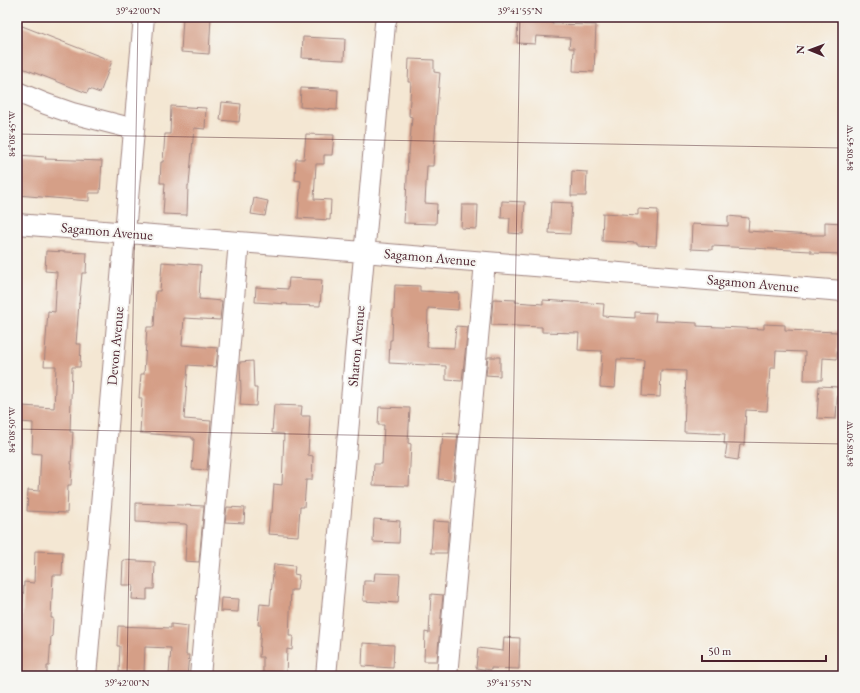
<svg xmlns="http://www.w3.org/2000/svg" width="860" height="693" font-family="'EB Garamond',serif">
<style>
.building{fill:#d59f87}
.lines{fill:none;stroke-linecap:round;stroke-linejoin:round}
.minor-casing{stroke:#9f837f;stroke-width:22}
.minor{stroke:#fff;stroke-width:20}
.ticks{fill:none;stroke:#4a1f2b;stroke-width:1;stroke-opacity:0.45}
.labels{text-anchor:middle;stroke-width:4;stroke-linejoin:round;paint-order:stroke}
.street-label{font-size:14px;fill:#4a1f2b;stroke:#f6f6f2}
.neatline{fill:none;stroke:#4a1f2b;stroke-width:1.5}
.ticks-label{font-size:10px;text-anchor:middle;fill:#4a1f2b}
</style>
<rect width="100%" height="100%" fill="#f6f6f2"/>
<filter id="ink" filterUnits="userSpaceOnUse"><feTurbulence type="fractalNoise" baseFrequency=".025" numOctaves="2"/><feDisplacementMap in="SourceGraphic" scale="8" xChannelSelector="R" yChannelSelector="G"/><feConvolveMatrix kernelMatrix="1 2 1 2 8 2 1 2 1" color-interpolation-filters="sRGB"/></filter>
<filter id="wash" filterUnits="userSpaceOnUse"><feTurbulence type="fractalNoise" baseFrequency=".012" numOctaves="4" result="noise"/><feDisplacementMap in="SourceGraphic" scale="16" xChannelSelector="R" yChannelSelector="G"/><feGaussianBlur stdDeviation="0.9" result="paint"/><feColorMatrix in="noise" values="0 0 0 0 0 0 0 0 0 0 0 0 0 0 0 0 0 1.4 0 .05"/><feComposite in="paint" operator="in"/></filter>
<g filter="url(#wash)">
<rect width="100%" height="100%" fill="#f4e7d3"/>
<g id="blocks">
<path class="building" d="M183,17H211L209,54L181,52Z
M518,17H552V24L596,25L594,72L573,71L574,48H569L570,38L536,36L535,44L517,43Z
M17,24L112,61L100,93L89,89L87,93L17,66Z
M303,37L345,39L344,60L302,58Z
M409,59L434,60V72L440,73L436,120L433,166H427L425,203L437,204L436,224L404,223L405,202H406L408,154H409L412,117L409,116L411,82H408Z
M301,88L338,90L337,110L300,107Z
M222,102L241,104L239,122L220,120Z
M171,106L206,108L205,129L194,128L189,185H188L187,215L163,214L165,183H160L161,162H163L165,134H170Z
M306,134L334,135L332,155H324V164H316L314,199L331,200L330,220L298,218L301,181L295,180L296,159H304Z
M17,155L46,157L45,159L102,161L100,193H89V201L17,195Z
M572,171L587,172L586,196H571Z
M254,198L268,201L265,216L251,214Z
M502,201L525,202L523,234L509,233L510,218H501Z
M551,202L572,203L570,234L549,233Z
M462,205H478L477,229L461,228Z
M638,209L658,210L656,246L637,245V243L602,241L603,213L638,215Z
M728,216L749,218L748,231L812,235H825V222L843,223V254L811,253V251L712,246V250L691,249L692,224L728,226Z
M46,251L87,253L86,273H82L79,304V303L76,344H81L80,367H72L70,432H73L71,464H72L71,485H68L67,513L27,511L28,490L39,491L41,454L32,453L33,423L21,422L22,406L54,408L56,366H44L48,311L55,312L57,272L45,271Z
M162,262L201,265L199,299L222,301L220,320L184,318L182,345L218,348L216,367L188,365L184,419L211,421L207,470L192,469L194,439H192V437L140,433L142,398H139L141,374H144L147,327H154L156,291H160Z
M289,278L322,280L320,306L287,305L288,304L255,302L256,287L288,289Z
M395,285L420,286V291L459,293L458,310L428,308L427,347L454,348L456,326L468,327L462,381L446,380V366L389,363L390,340H392L393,310H394Z
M493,299L516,300L515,302L543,304V300L604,304L603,316L635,318V312L656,313L655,321L697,323V326L764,329V324L785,325V330L838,332L837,359L823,358L822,380H804L805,352L776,351L775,368H770L767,411L746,410L744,445H740L738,460L725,458L727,444H724L725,434L684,432L686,371L661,370L660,397L642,396L644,360L617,359L615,388L600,387L602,351L578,350L579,333L542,332V327L491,325Z
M488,357H500V376L486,375Z
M253,361L254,388H257L256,406L240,405L241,391L240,362Z
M819,386L838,387L836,419L817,418Z
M274,405L302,406L301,416H310L308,455L313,456L312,480H306L304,507H300L298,536L268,534L270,513H272L274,484L282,485L284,434L272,433Z
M379,407L410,408L408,443L411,444L409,486L373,485L374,464H382L384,425H378Z
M443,433L458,434L453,480L438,479L441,445H442Z
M136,503L204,506L199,562L185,561L187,525L185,524L136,522Z
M227,507L245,508L244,523L225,522Z
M374,519L400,521L399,543L373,542Z
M433,521L449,522L447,553H431Z
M35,551L63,552L62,575H53L51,618H53L52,637L51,636L49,666H47V676H19L21,635H17V621L22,622L24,582L34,583Z
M123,560L155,562L154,589H147V600L132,599L133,585H122Z
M274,564L295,566L294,574L299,575L297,590H291L289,636H293L292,650L287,649L286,676H263V657H259L261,625H258L260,604L270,605Z
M375,573L400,574L398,603L363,601L364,581H374Z
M431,594L443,595L437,661H424L425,632L429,633Z
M221,598L239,599L238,612L220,611Z
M171,624L188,626L186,655H189L187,676L169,675L171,648L145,647L144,672H119L120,646H117L118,626L171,628Z
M504,637L520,638L519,669L491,668V670L476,668L478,648L503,651Z
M363,643L394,645L393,668L362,666Z"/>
</g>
</g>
<g filter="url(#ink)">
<use href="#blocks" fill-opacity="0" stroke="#9f837f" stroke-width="1"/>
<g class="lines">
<g class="minor-casing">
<path id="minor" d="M17,92L46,104L72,113L134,129
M17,224L843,291
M86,676L144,17
M200,676L239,242
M326,676L385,24L387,17
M447,676L485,262"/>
</g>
<use href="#minor" class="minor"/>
</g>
</g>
<path class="ticks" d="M17,134L843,148M17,429L843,444M127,676L138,17M509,676L520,17"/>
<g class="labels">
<g class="street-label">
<text transform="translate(107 231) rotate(5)" y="5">Sagamon Avenue</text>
<text transform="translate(430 257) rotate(5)" y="5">Sagamon Avenue</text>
<text transform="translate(753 283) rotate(5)" y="5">Sagamon Avenue</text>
<text transform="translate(115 346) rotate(-85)" y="5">Devon Avenue</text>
<text transform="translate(356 346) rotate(-85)" y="5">Sharon Avenue</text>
</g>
</g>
<rect width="860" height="693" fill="none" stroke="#f6f6f2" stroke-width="44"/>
<g transform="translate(810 50) rotate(271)" stroke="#f6f6f2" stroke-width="3" paint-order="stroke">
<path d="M0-3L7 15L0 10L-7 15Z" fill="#4a1f2b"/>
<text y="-6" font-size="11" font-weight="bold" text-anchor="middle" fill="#4a1f2b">N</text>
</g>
<path d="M702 655v6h124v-6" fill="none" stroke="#4a1f2b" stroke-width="2"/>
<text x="708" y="655" font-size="12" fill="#4a1f2b" stroke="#f6f6f2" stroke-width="3" paint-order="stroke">50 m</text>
<rect x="22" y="22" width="816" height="649" class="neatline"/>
<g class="ticks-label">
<text x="138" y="14">39°42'00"N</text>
<text x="520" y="14">39°41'55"N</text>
<text transform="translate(11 134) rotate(-90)" y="4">84°08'45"W</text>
<text transform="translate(849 148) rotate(-90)" y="4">84°08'45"W</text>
<text transform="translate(11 430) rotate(-90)" y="4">84°08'50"W</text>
<text transform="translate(849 444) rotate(-90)" y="4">84°08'50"W</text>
<text x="127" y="686">39°42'00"N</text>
<text x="509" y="686">39°41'55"N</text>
</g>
</svg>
